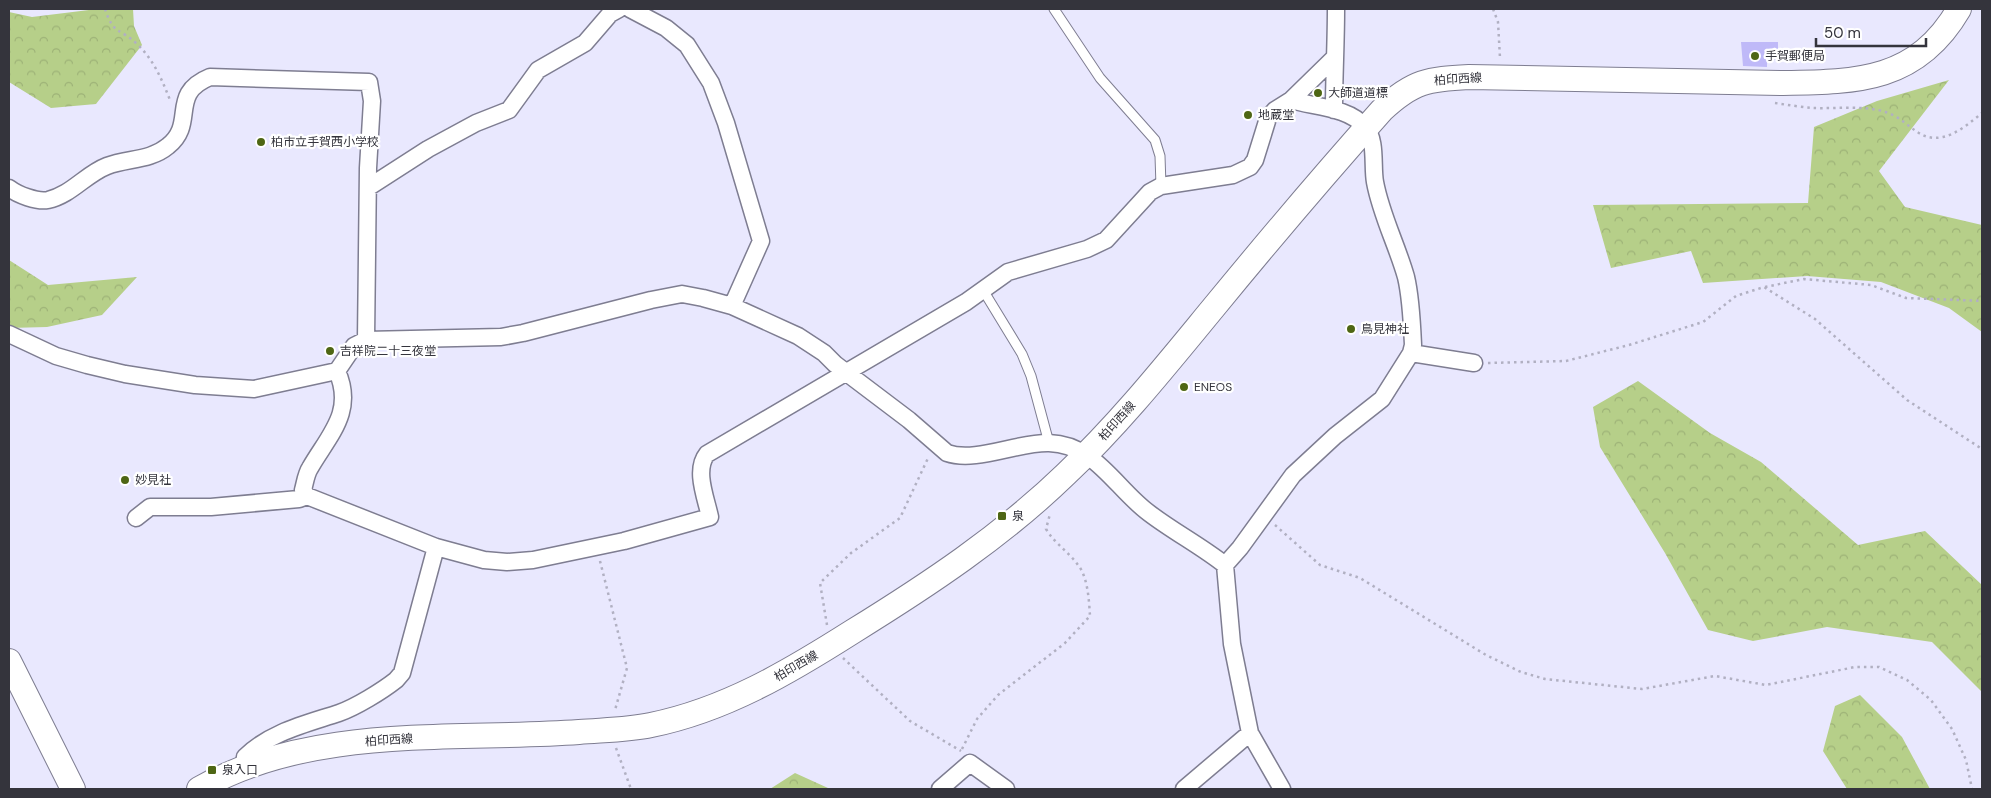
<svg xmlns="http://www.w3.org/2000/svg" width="1991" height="798" font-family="'DM Sans','Noto Sans JP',sans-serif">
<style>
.forest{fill:url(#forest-crowns)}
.building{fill:#bfb9f8}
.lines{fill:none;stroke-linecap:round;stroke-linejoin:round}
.lane-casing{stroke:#7e7d91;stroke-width:11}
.street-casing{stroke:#7e7d91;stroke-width:19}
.secondary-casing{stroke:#7e7d91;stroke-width:26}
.path{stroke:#b1b0c2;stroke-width:2.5;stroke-dasharray:2.5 4;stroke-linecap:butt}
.lane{stroke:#fff;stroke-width:9}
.street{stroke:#fff;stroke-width:16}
.secondary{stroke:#fff;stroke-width:24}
.poi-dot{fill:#4e6614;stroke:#fff;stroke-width:2}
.labels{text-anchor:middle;stroke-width:4.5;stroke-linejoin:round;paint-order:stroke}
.poi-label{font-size:12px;fill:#34343c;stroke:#fff;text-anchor:start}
.street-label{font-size:12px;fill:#34343c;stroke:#fff}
</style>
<defs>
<pattern id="forest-crowns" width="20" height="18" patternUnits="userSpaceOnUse" patternTransform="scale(1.25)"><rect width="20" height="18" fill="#b6cf89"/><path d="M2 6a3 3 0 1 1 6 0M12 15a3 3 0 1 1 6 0" fill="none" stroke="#9db277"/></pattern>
</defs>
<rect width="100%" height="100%" fill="#e9e8fe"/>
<path class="forest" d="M97,9H133L134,26L142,45L96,104L51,108L9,82V12L32,17Z
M1949,80L1879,171L1905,207L1982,225V332L1949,308L1881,282L1807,276L1703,283L1691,251L1611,268L1593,205L1808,203L1814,127L1877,101Z
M9,260L48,285L137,277L102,315L47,327L9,328Z
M1638,381L1710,433L1761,462L1858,545L1925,531L1982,585V692L1932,642L1827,627L1753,641L1708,630L1665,553L1600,447L1593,407Z
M1860,695L1902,737L1930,789H1847L1823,751L1835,706Z
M795,773L828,788L830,789H770Z"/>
<path class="building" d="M1741,42H1778V60L1767,59V67L1743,66Z"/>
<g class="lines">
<g class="lane-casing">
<path id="lane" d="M1054,9L1100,78L1155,140L1160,156L1161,186
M983,290L1022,354L1031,376L1049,443"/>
</g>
<g class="street-casing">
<path id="street" d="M630,9L666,28L687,45L711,83L726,123L761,241L732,306
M1334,110C1334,76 1336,43 1336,9
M369,187L428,149L476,123L509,110L538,70L585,43L610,14L619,9
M9,188C18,195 37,202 48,200C71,195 86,174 107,166C128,158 150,161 168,146C197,123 168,94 210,77L369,82L372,101L368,168L366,340
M9,334L56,356L87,365L125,374L195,385L254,389L337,371L354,346L366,340L501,337L523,333L651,300L682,294L703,298L732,306L798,336L824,353L835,364L909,420L947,453C976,463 1018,442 1049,443C1095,444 1116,489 1149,513C1174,532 1201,546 1225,565L1232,644L1250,733L1282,789
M1411,353L1474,363
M307,496L303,490C305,483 306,474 310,468C329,435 355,412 337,371
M136,518L150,507H211L299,499L307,496L436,547L484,560L507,562L533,560L624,541L710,517C706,498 694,470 707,454L966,302L1008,272L1087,249L1106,240L1150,192L1161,186L1233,175L1250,167L1255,160L1268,118L1275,110L1291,100L1333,59
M1225,565L1240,548L1293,475L1335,436L1382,399L1411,353L1413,345C1412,323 1411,298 1406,277C1397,245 1381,215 1375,182C1372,166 1377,140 1365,127C1349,107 1314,107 1291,100
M244,768L245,757C270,732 306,724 339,713C356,707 382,691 396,680L402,673L436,547
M940,789L970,763L1006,789
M1184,789L1250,733"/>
</g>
<g class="secondary-casing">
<path id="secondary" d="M9,661L73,789
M199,789C312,724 454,741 579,732C603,730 628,730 651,725C725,710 789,672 852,632C928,585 1002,536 1066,474C1120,423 1167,364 1214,307C1269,240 1325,174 1382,110C1413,81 1428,79 1469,77L1783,83C1859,82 1917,81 1959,9"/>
</g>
<path class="path" d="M105,9C114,36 119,27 137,44C154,60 162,80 170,100
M1493,9L1498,22L1500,58
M1775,103C1788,105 1801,107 1813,108C1837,109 1871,104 1893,115C1911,124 1920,142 1943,137C1957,134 1971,122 1982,113
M1765,287L1804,279L1871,285L1906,298L1982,301
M1488,363L1566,361L1629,345L1703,322L1736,296L1764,287L1815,319L1907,400L1982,449
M1275,525L1320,565L1360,578L1486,655L1521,672L1545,679L1642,689L1715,676L1766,685L1855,667H1879L1907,680L1931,700L1952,729L1966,760L1972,789
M600,561L627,668L615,710
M827,625L820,583L851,553L900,518L929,456
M843,658L910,721L961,751
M616,748L631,789
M962,749L977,719L998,695L1065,643L1090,616C1089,601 1088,577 1078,565C1069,552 1055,544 1046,529L1050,514"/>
<use href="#lane" class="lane"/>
<use href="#street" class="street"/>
<use href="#secondary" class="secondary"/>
</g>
<g class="poi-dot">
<circle cx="1755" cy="56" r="5"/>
<circle cx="1318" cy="93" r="5"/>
<circle cx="1248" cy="115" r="5"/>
<circle cx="261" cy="142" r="5"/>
<circle cx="1351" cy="329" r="5"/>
<circle cx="330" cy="351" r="5"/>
<circle cx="1184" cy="387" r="5"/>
<circle cx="125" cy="480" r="5"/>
<rect x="997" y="511" width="10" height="10" rx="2.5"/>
<rect x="207" y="765" width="10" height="10" rx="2.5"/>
</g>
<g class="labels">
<g class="poi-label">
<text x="1765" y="60">手賀郵便局</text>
<text x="1328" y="97">大師道道標</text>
<text x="1258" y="119">地蔵堂</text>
<text x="271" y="146">柏市立手賀西小学校</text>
<text x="1361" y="333">鳥見神社</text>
<text x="340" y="355">吉祥院二十三夜堂</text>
<text x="1194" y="391">ENEOS</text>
<text x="135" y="484">妙見社</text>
<text x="1012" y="520">泉</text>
<text x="222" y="774">泉入口</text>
</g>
<g class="street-label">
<text transform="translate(1458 79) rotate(-4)" y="4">柏印西線</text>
<text transform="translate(1117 421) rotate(-48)" y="4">柏印西線</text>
<text transform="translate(796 666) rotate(-30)" y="4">柏印西線</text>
<text transform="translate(389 740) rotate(-4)" y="4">柏印西線</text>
</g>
</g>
<rect width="1991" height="798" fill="none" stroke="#34343c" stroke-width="20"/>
<path d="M1816 38v8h110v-8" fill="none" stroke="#34343c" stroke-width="2.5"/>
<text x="1824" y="38" font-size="15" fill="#34343c" stroke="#ffffff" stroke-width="4" paint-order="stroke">50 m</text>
</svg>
